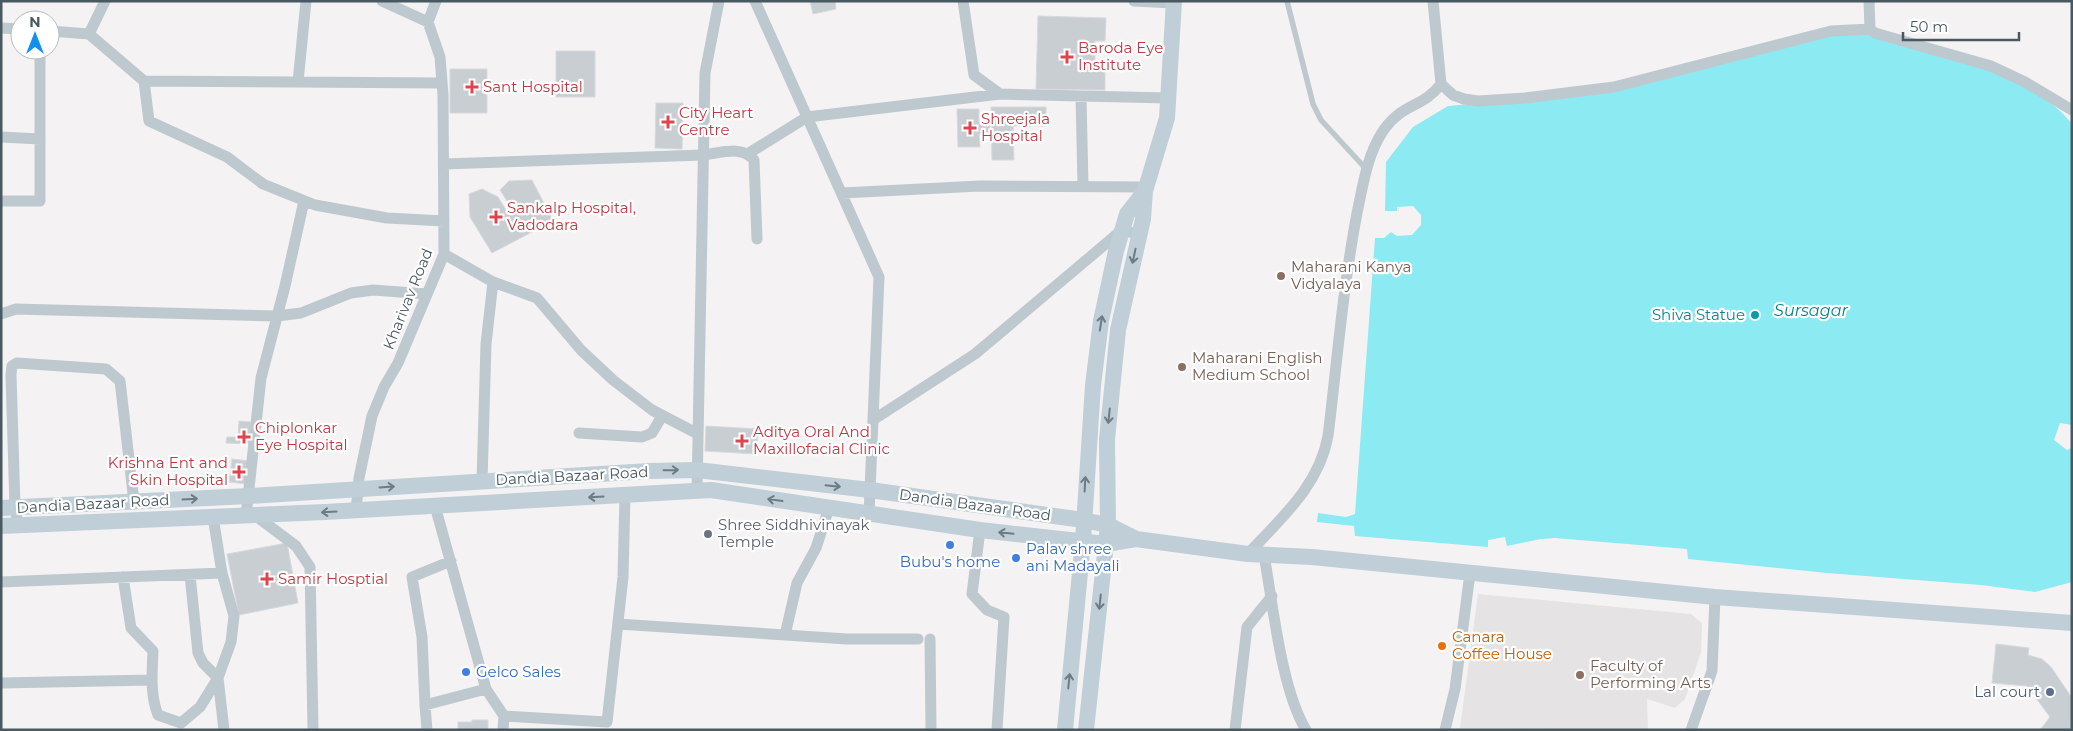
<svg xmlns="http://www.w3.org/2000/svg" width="2073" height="731" font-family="Montserrat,sans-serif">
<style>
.education{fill:#e6e3e5}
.water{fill:#8beaf2}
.building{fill:#c9ced2;stroke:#d6d9de}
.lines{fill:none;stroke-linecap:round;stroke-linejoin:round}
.lane{stroke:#bdc9cf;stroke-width:5.5}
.street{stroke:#bdc9cf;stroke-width:11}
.secondary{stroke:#bfced7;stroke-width:16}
.oneway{stroke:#6c7c84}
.health-dot{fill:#e0444e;stroke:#fff;stroke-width:2}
.education-dot{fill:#8d6e63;stroke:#fff;stroke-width:2}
.culture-dot{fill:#0f9aa8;stroke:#fff;stroke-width:2}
.worship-dot{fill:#6b7280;stroke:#fff;stroke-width:2}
.shop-dot{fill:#3f7fe0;stroke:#fff;stroke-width:2}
.food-dot{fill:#e8710a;stroke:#fff;stroke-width:2}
.service-dot{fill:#5c6f8a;stroke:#fff;stroke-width:2}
.labels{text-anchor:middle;stroke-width:4.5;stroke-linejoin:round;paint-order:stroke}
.health-label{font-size:15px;fill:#be3a42;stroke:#fff;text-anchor:start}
.education-label{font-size:15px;fill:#785e54;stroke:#fff;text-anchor:start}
.street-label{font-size:15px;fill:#485961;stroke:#fff}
.culture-label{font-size:15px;fill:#0d838f;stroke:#fff;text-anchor:end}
.worship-label{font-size:15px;fill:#5b616d;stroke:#fff;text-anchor:start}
.shop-label{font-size:15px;fill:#366cbe;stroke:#fff;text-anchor:start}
.food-label{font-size:15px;fill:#c56008;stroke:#fff;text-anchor:start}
.service-label{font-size:15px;fill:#4e5e75;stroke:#fff;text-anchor:end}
.water-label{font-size:16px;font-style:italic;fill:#087d87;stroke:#fff}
</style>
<rect width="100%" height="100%" fill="#f5f2f3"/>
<path class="education" d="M1478,594L1691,614L1702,623L1701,652L1685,699L1675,708L1647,699L1648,730L1460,728Z"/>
<path class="water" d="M1869,31C1934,51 2028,69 2072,124V425L2060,423L2054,440L2067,450L2072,448V582L2035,592L1981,585L1827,573L1688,559L1687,549L1555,538L1541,539L1507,546L1505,537L1488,540V547L1355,536L1354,526L1317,522L1318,513L1346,517L1355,514L1375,238H1384L1391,232L1397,236L1412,235L1421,225V215L1413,206L1397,207V211H1385L1386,162L1413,127L1448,106L1615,91L1831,33Z"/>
<path class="building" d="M810,1H835L836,9L813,14Z
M1038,16L1106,18L1105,41H1095V71L1105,72V90L1036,89Z
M556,51H595V97H556Z
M450,69H487V113H450Z
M656,103H683L682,149L655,148Z
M991,107H1046V126H1013L1014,160H992Z
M957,109H979V122L990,121V134H979L980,147H958Z
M532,180L553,221L492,253L470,217L469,194L482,189L498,197L509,215L514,212L500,190L509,181Z
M239,421L251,422L250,444L226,443L227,437H238Z
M706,426L758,429L756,454L705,451Z
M232,459L250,461L247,484L229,482Z
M287,543L298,603L239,615L227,554Z
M1996,644L2029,648L2028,655L2042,659L2051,667L2072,698L2071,730H2040L2050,717L2027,686L1992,683Z
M472,720H488V730H458V722H472Z"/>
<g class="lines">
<path class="lane" d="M1287,1L1313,104L1321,120L1367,170"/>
<path class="street" d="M755,1L879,277L869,514
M963,1L974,75L1000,94L1168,98
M1134,1L1173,3
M1869,1L1870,29
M428,22L436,1
M1,28L20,29
M50,31L89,34L105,1
M89,34L144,81L149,121L227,157L263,184L315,205L387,218L444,221
M144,81L298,82L306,1
M298,82L442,83
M1441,84L1453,95L1464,99L1478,101L1525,98L1614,87L1831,31L1870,29L1875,33L1991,66L2025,82L2072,110
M1081,96L1083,186
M1,137L40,139
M749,153L807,117L1000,94
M444,164L703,155C721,153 742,145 754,160L757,239
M842,193L980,186L1146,187
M1,201H40V50
M444,254L493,282L537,298L581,350L613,380L652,410L698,434
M1,314L16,309L277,316L301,313L351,293L373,290L427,294
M873,420L975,354L1122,230L1138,234
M579,433L642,437L652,433L662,416
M482,481L486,344L493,282
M697,491L705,73L719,1
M435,506L486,689L504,716L503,730
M356,511L359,478L372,416L384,387L398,363L444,254L443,95L440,57L428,22L382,1
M246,516L261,378L285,286L304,201
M256,516L296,546L310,567L313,730
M213,517L222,573L234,616L231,642L218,678L224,730
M18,525L15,507L11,375L12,366L17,363L106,369L120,381L134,502
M980,530L972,594L987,610L1004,617L997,730
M1248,554C1281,518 1319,486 1328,436C1337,362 1343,287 1357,213C1363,185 1367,155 1383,131C1403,102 1422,109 1441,84L1433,1
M1264,555C1273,604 1281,689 1306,730
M123,577L131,628L153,651C152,673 150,695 158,715L181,723L200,707L218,678L203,663L198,653L190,575
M1,582L222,573
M618,624L847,639H918
M785,635L797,583L816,548L829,508
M930,639L931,730
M1,683L152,680
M425,705L422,637L412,577L451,561
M504,716L607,722L623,577L625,495
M427,730L425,705L486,689
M1235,730L1247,627L1272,596
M1445,730L1455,689L1470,573
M1691,730L1712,671L1715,597"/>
<path class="secondary" d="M1,508L249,496L649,471L697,470L870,490L1083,520L1108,525L1136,539
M1,526L325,512L711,490L980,530L1106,544L1136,539L1248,554L1312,557L1715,597L2072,623
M1065,730L1083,541L1093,385L1101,321L1116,251L1127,214L1145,191
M1086,730L1108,525L1107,439L1118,330L1143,219L1145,191L1167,118L1174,1"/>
</g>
<defs><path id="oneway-shaft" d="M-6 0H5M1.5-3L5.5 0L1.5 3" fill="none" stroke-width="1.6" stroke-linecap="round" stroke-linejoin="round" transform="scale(1.25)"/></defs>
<g class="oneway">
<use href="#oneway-shaft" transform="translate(1134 256) rotate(102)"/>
<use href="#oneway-shaft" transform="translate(1101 323) rotate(-81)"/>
<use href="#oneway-shaft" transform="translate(1109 416) rotate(96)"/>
<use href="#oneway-shaft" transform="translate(671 470) rotate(-1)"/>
<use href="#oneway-shaft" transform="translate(1085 484) rotate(-87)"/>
<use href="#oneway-shaft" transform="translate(833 486) rotate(6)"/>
<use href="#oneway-shaft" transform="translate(387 487) rotate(-4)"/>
<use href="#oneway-shaft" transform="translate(596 497) rotate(177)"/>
<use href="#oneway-shaft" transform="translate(190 499) rotate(-3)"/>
<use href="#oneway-shaft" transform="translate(775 500) rotate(-172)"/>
<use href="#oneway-shaft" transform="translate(329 512) rotate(177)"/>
<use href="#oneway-shaft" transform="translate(1006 533) rotate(-174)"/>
<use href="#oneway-shaft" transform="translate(1100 602) rotate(96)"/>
<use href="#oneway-shaft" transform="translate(1069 681) rotate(-84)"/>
</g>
<g class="health-dot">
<path d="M1064.5 49.5h5v5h5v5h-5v5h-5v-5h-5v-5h5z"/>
<path d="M469.5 79.5h5v5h5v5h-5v5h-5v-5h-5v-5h5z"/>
<path d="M665.5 114.5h5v5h5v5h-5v5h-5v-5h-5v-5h5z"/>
<path d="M967.5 120.5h5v5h5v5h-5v5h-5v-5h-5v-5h5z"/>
<path d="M493.5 209.5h5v5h5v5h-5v5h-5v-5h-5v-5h5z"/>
<path d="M241.5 429.5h5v5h5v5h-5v5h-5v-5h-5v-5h5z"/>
<path d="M739.5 433.5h5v5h5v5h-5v5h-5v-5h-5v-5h5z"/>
<path d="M236.5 464.5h5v5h5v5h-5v5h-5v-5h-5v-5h5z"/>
<path d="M264.5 571.5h5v5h5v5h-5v5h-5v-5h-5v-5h5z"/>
</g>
<g class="education-dot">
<circle cx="1281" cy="276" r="5"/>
<circle cx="1182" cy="367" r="5"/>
<circle cx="1580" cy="675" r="5"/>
</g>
<circle class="culture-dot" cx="1755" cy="315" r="5"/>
<circle class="worship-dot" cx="708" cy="534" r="5"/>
<g class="shop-dot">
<circle cx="950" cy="545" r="5"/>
<circle cx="1016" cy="558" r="5"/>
<circle cx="466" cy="672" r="5"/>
</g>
<circle class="food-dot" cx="1442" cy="646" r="5"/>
<circle class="service-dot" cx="2050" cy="692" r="5"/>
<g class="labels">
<g class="health-label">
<text x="1078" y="53">Baroda Eye<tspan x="1078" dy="17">Institute</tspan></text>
<text x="483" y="92">Sant Hospital</text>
<text x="679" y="118">City Heart<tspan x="679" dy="17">Centre</tspan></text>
<text x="981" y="124">Shreejala<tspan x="981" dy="17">Hospital</tspan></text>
<text x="507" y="213">Sankalp Hospital,<tspan x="507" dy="17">Vadodara</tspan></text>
<text x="255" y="433">Chiplonkar<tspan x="255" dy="17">Eye Hospital</tspan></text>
<text x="753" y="437">Aditya Oral And<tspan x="753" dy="17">Maxillofacial Clinic</tspan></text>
<text x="228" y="468" text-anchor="end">Krishna Ent and<tspan x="228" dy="17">Skin Hospital</tspan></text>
<text x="278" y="584">Samir Hosptial</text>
</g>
<g class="education-label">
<text x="1291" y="272">Maharani Kanya<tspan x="1291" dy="17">Vidyalaya</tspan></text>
<text x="1192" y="363">Maharani English<tspan x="1192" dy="17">Medium School</tspan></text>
<text x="1590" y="671">Faculty of<tspan x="1590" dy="17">Performing Arts</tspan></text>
</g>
<g class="street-label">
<text transform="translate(408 299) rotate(-68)" y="5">Kharivav Road</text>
<text transform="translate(572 476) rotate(-3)" y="5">Dandia Bazaar Road</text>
<text transform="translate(93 504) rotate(-3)" y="5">Dandia Bazaar Road</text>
<text transform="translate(975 505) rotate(8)" y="5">Dandia Bazaar Road</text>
</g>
<g class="culture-label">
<text x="1745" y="320">Shiva Statue</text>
</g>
<g class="worship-label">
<text x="718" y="530">Shree Siddhivinayak<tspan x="718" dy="17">Temple</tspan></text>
</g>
<g class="shop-label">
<text x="1026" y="554">Palav shree<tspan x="1026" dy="17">ani Madayali</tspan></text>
<text x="950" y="567" text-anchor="middle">Bubu's home</text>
<text x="476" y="677">Gelco Sales</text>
</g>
<g class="food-label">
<text x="1452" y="642">Canara<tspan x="1452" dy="17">Coffee House</tspan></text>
</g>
<g class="service-label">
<text x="2040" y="697">Lal court</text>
</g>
<g class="water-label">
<text x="1811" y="316">Sursagar</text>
</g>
</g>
<rect width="2073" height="731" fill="none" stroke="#485961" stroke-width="5"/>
<g transform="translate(35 35)"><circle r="24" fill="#ffffff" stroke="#b6bdc0"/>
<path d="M0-4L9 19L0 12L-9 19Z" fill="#1090f1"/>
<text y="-8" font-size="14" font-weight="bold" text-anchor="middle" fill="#485961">N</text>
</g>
<path d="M1903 32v8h116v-8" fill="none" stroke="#485961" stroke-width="2.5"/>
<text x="1910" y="32" font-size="15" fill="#485961" stroke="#ffffff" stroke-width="4" paint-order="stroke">50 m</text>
</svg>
